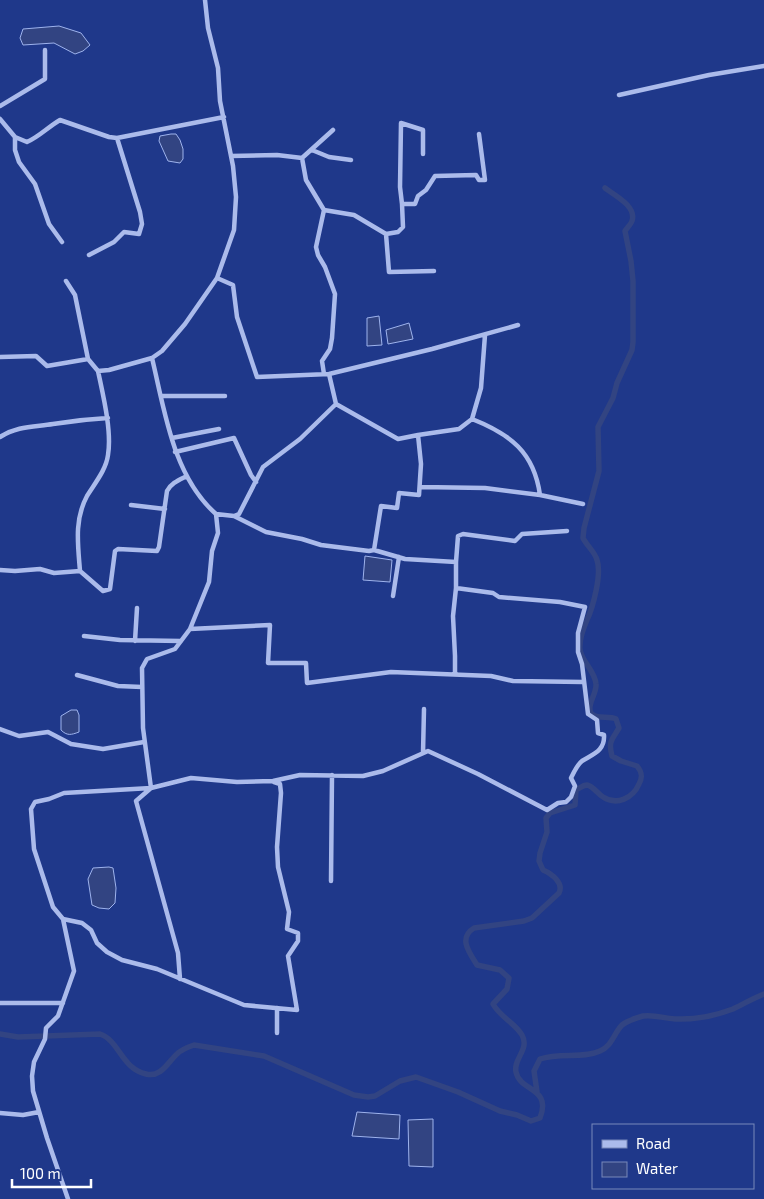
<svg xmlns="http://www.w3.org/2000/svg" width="764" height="1199" font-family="'Exo 2',sans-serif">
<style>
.water{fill:#324482;stroke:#9eb3ed}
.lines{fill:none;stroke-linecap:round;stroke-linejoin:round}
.canal{stroke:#324482;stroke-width:5.5}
.street{stroke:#abbbeb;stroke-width:4.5}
</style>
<rect width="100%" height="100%" fill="#1f388a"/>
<path class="water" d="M59,26L81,33L90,45L83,51L75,54L54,43L23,45L20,38L23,29Z
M171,134H176L180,140L183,149V159L180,163L168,161L159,141L160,136Z
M379,316L382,345L367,346V318Z
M409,323L413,339L388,344L386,330Z
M365,556L392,560L390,582L363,580Z
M71,710H77L79,715V732C71,735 67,736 61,730V716Z
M109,867L113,868L116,888L115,903L109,909L99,908L92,905L88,879L93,868Z
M357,1112L400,1115L399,1139L352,1136Z
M433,1119V1167L409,1166L408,1120Z"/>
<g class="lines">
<path class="canal" d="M0,1034L18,1037L100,1034C119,1040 121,1068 146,1074C161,1078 168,1062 177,1054C182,1049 188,1047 194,1045L264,1056L354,1095L368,1097L375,1096L400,1081L416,1077L458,1092L500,1111L517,1115L531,1121L540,1118C552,1087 520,1092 516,1072C513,1059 530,1049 522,1035C515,1023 500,1017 493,1004L507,989L509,978L500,970L477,965C469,952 458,938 474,928L524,921L532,918L559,893C564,883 552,874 543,870L539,861L540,853L547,832L546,818L550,813L575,805L576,790C580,788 583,785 587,785C593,786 598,794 603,797C617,806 633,798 639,784C643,777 642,772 637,766L621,761L612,756C608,741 612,740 619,728L616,719C609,715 596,720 591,713C586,705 597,694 596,684C595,671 582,662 580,650C579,640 583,629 587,620C593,607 602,574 597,560C595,552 587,546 583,538L584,528L599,471L598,427L613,398L617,383L632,350L633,342V281L631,261L625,231C627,228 631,224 632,221C637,206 614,195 605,188
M537,1092L534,1071L540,1059C560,1052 583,1059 600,1051C612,1046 614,1033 622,1025C627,1021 636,1018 643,1016C656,1014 668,1020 681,1019C697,1019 717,1015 733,1009C744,1004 753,998 764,994"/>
<path class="street" d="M619,95L709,75L764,66
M0,106L45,79V50
M0,119L15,137L27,142C39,137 48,127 60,120L109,137L117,138L224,117
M15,137V150L19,162L35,184L49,224L62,242
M312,150L329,157L351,160
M231,156L277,155L302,158L333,130
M302,158L306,180L324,210L316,247L318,255L325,267L335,294L332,338L330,349L322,361L324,374
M402,204L400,187L401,123L423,130V154
M324,210L354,215L386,234L389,272L434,271
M386,234L398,232L403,227L402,204H415L418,196L426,190L435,176L476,175L479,180H485L479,134
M89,255L114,242L124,232L139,234L142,224L140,212L117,138
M217,278L233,285L237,317L257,377L329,374L432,349L518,325
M66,281L75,295L88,359
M0,357L36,356L47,366L88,359L98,371L109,370L152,358
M161,396H225
M336,404L398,439L418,435
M472,419C510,434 534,452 540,495
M0,437C17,426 34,427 53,424C71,421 89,419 108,418
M172,438L219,429
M175,452L234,438L251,475L256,482
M421,487L485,488L540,495L583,504
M131,505L165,509
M216,514L234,516L239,514L263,467L300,439L336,404L329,374
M374,550L381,506L397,508L399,493L419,495L421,464L418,435L459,429L472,419L481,388L485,335
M456,562L458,536L463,534L515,541L522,534L567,531
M0,570L15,571L40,569L54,573L80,571L103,591L110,589L115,551L118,549L157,551L159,547L167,491C171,483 179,480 187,476
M80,571C78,545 74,520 87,496C95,483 106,470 108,455C112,431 103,395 98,371
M393,596L399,557
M190,629L270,625L268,663H306L307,683L391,672L491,676L513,681L583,682
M84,636L120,640L181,641
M135,641L137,608
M455,674V656L453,616L456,588
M77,675L118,686L142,687
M0,729L19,736L48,732L71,744L103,749L144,742
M423,753L424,709
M331,881L332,775
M63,919L82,923L91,930L97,943L107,952L122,960L157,969L244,1005L297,1010L288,956L298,941V933L287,929L289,912L278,867L277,847L281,793L280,784L274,782
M180,979L178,953L136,801L151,788L191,778L237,782L273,781L300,775L363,776L383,771L428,751L478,774L547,810L558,803L566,802L571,797L575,786L571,778C574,772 577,765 582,761C593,754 605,751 604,735L598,733L597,720L588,714L582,664L578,652V633L585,607L560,602L499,597L493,593L456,588V562L405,559L374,550L369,551L321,545L302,539L266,532L234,516
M0,1003H63
M277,1008V1033
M0,1113L23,1115L39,1112
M68,1199L47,1138L33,1091L32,1076L34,1062L45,1039L46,1028L58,1016L74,971L63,919L53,907L34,849L31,809L35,802L49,799L64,793L151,788L143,728L142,668L147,659L175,649L190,629L209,582L212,551L218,533L216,514C173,476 165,412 152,358L162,351L185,324L217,278L234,230L236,197L233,166L220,101L218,68L208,28L205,0"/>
</g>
<rect x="592" y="1124" width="162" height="65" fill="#1f388a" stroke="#7988b9"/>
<rect x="602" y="1140" width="25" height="8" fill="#abbbeb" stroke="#7988b9"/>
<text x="636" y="1149" font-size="15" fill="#ffffff">Road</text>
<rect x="602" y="1162" width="25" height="15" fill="#324482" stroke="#7988b9"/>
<text x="636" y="1174" font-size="15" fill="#ffffff">Water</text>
<path d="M12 1179v8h79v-8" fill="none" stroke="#ffffff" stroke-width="2.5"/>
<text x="20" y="1179" font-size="15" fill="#ffffff" stroke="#1f388a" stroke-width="4" paint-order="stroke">100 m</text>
</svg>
